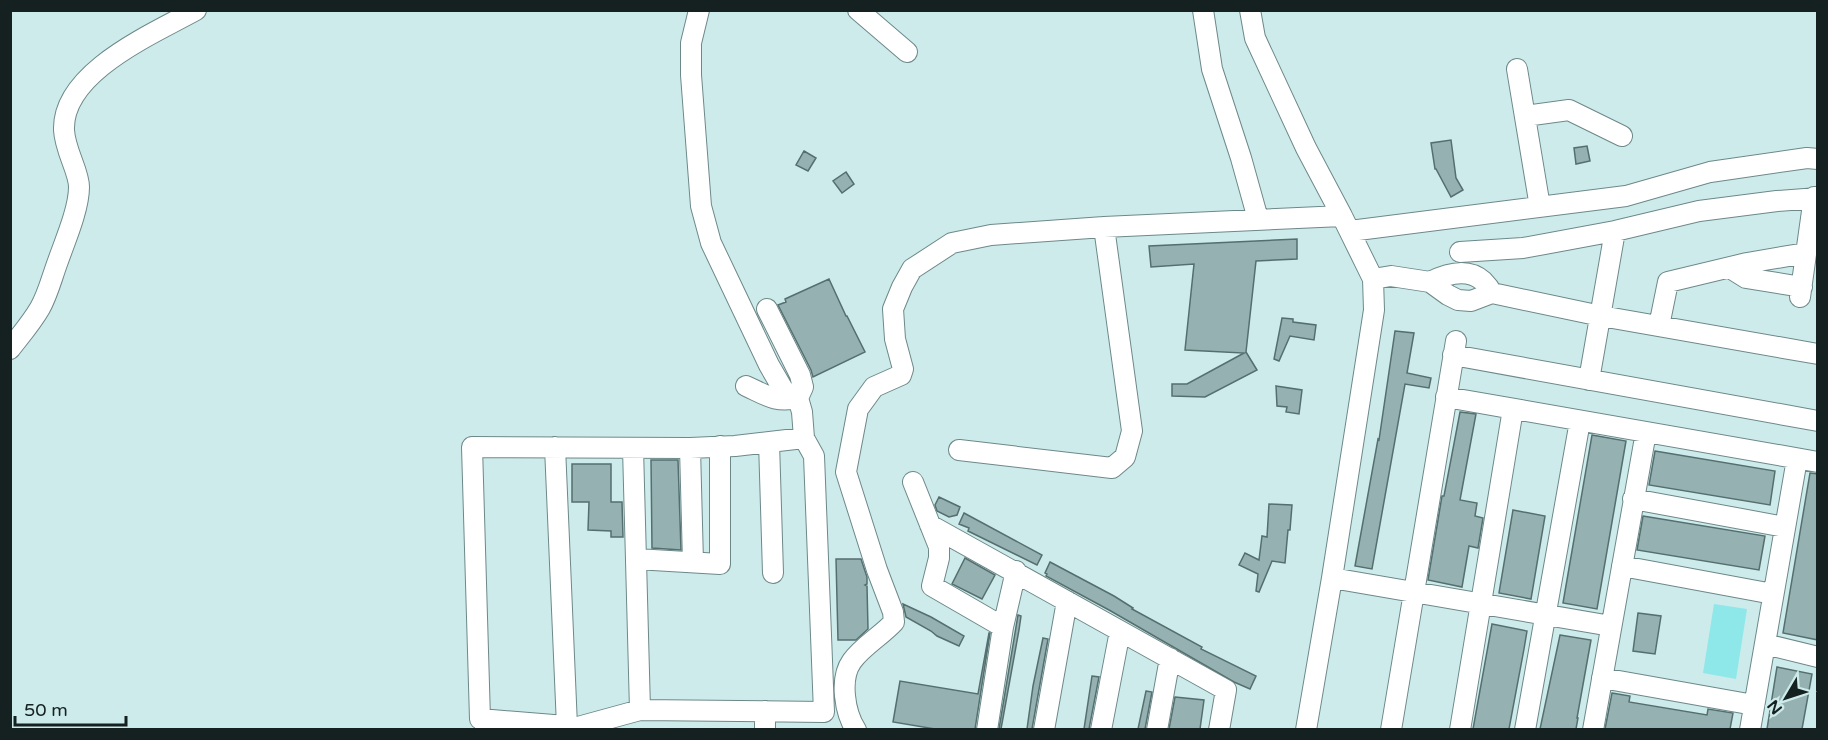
<svg xmlns="http://www.w3.org/2000/svg" width="1828" height="740" font-family="'Varela Round',sans-serif">
<style>
.green{fill:#8ee7e9}
.building{fill:#95b1b1;stroke:#556f6f;stroke-width:1.5}
.lines{fill:none;stroke-linecap:round;stroke-linejoin:round}
.minor-casing{stroke:#6d8889;stroke-width:22}
.minor{stroke:#fff;stroke-width:20}
</style>
<rect width="100%" height="100%" fill="#ceebec"/>
<path class="green" d="M1714,604L1747,609L1736,679L1703,673Z"/>
<path class="building" d="M1451,140L1456,178L1463,190L1451,197L1436,169H1435L1431,143Z
M1587,146L1590,161L1576,164L1574,148Z
M804,151L816,158L808,171L796,165Z
M846,172L854,184L842,193L833,181Z
M1297,239V259L1256,261L1246,352L1257,370L1205,397L1172,396V384H1187L1244,353L1185,350L1194,264L1151,267L1149,246Z
M829,279L846,316H847L865,352L813,377L811,370L778,305L786,302L785,299Z
M1282,318L1293,319V322L1316,325L1314,340L1290,336L1279,361L1274,359Z
M1395,331L1414,333L1407,373L1431,378L1429,388L1405,384L1372,569L1355,566L1378,439L1379,440Z
M1276,386L1302,390L1299,414L1286,412L1287,407L1277,406Z
M1460,412L1476,414L1460,500L1477,503L1475,516L1483,518L1478,548L1469,546L1462,587L1428,580L1442,496H1444Z
M1592,435L1626,441L1597,609L1563,603Z
M1655,451L1775,471L1770,505L1649,485Z
M651,460H678L681,550L652,548Z
M572,464H611V502H622L623,537H611V531L588,530L589,502H572Z
M1810,473L1818,474V640L1783,633Z
M939,497L960,507L957,515L949,517L937,511L935,505Z
M1269,504L1292,505L1290,530H1288L1285,563L1272,561L1259,592L1256,591L1258,574L1239,565L1245,553L1259,560L1262,536L1267,537Z
M1513,510L1545,516L1531,599L1499,593Z
M964,513L1042,555L1037,565L968,531L969,528L959,524Z
M1643,516L1765,536L1759,570L1637,550Z
M965,558L995,575L982,599L952,584Z
M836,559H861L867,577V584L865,585L867,586L868,629L856,640H838Z
M1050,562L1114,596L1133,608L1132,609L1202,647L1201,649L1256,676L1250,689L1234,682L1109,610L1046,576L1047,574L1045,573Z
M903,604L931,617L964,636L959,646L937,636L931,631L906,617Z
M1638,613L1661,616L1655,654L1633,651Z
M1018,615L1021,616L1019,630L1001,729H999Z
M1492,624L1527,631L1524,649L1509,729H1473Z
M989,633H990L975,729H935L893,722L900,681L978,694Z
M1560,635L1591,640L1577,718H1578L1576,729H1540Z
M1043,638L1048,639L1032,729H1027L1033,686Z
M1777,667L1812,674L1802,729H1767Z
M1092,676L1099,677L1089,729H1084Z
M1146,691L1152,692L1145,729H1138Z
M1612,693L1630,696L1629,702L1707,715L1708,709L1733,713L1730,729H1605Z
M1175,697L1204,700L1200,729H1169Z"/>
<g class="lines">
<g class="minor-casing">
<path id="minor" d="M699,10L691,43V75L701,206L711,243L769,365L784,391L798,398
M858,10L907,52
M1203,10L1212,69L1241,158L1258,219
M1250,10L1255,38L1306,148L1342,216L1373,279L1374,310L1332,578L1306,730
M1517,69L1540,207
M1525,116L1569,110L1622,136
M1350,231L1626,196L1710,172L1807,158L1818,159
M1460,252L1523,248L1615,231L1699,211L1777,201L1818,198
M1730,268L1746,278L1802,287
M1373,279L1391,276L1430,282L1448,295L1458,300L1471,301L1492,293L1601,316L1818,354
M1430,282C1446,274 1467,267 1483,281C1486,284 1490,289 1492,293
M1800,297L1814,197
M767,309L800,375L803,387L798,398L802,412L804,438L814,456L824,712L640,710L578,727L480,719L472,447L690,448L735,446L804,438
M1659,326L1668,282L1747,263L1806,253
M10,349C20,336 32,322 40,308C48,294 52,277 58,261C65,241 79,209 79,187C79,171 65,151 64,130C62,72 153,34 196,10
M1453,355L1818,421
M1589,380L1615,231
M746,386C766,395 775,403 798,398
M1446,397L1818,462
M769,442L773,573
M555,447L567,726
M633,448L640,710
M690,448L693,562
M959,450L1112,468L1125,457L1132,431L1104,227
M913,482L939,547V558L932,586L1003,627
M1633,499L1785,527
M930,525L1226,690L1219,730
M636,559L720,564V446
M1622,566L1773,594
M1332,578L1611,626
M1765,644L1818,657
M1602,678L1754,705
M765,711V730
M856,730C845,713 839,679 852,661C863,646 881,636 894,622L893,612L877,570L846,472L858,409L874,387L901,375L903,369L895,339L893,309L902,287L912,269L952,243L991,235L1104,227L1342,216
M987,730L1003,627L1016,571
M1044,730L1067,601
M1101,730L1120,631
M1157,730L1170,658
M1391,730L1456,341
M1460,730L1513,409
M1525,730L1580,421
M1593,730L1646,432
M1750,730L1797,459"/>
</g>
<use href="#minor" class="minor"/>
</g>
<rect width="1828" height="740" fill="none" stroke="#152020" stroke-width="24"/>
<g transform="translate(1786 698) rotate(231)" stroke="#ceebec" stroke-width="4.5" paint-order="stroke">
<path d="M0-4.5L10 22L0 15L-10 22Z" fill="#152020"/>
<text y="-9" font-size="16" font-weight="bold" text-anchor="middle" fill="#152020">N</text>
</g>
<path d="M15 716v9h111v-9" fill="none" stroke="#152020" stroke-width="3"/>
<text x="24" y="716" font-size="18" fill="#152020" stroke="#ceebec" stroke-width="4.5" paint-order="stroke">50 m</text>
</svg>
